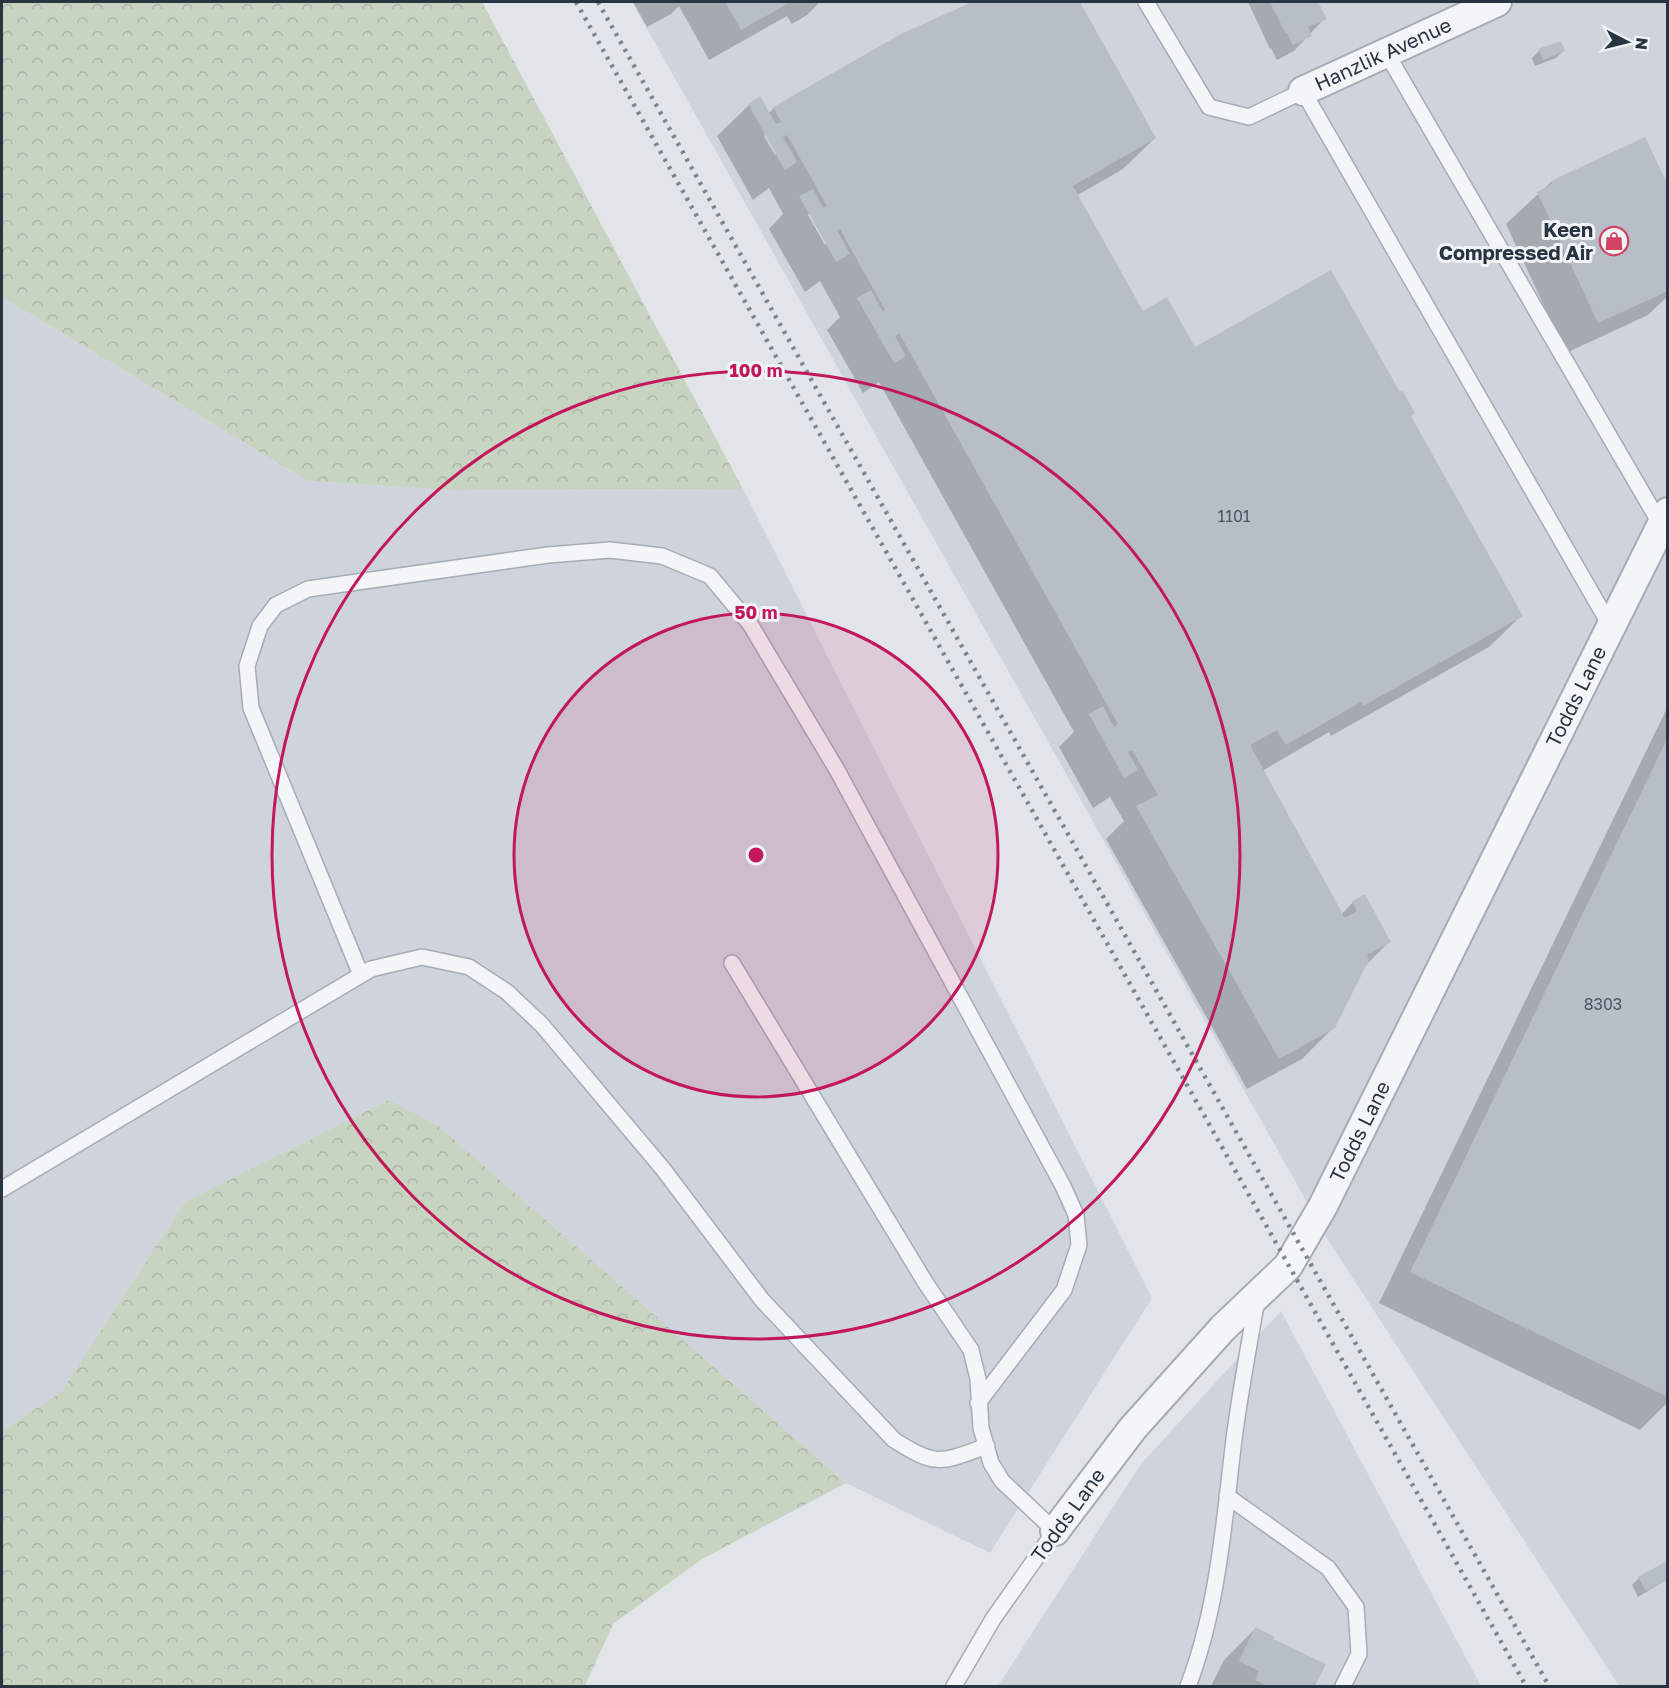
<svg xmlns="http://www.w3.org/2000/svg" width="1669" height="1688" font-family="'Golos Text',sans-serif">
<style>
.built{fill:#cfd4dc}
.forest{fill:url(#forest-crowns)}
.shadow{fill:#0003;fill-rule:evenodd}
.building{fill:#b8bec7}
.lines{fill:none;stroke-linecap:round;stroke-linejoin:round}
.lane-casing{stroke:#a6acb4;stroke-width:18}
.street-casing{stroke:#a6acb4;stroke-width:32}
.lane{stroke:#f4f5f8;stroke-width:15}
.street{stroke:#f4f5f8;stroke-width:28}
.rail{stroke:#7a8594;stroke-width:4.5;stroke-dasharray:3 6;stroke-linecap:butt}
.ring{fill:none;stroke:#c2185b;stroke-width:3}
.labels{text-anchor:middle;stroke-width:6;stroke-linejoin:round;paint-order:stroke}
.number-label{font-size:16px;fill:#4d5663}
.street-label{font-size:20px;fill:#293442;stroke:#f0f4f7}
.poi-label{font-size:20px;font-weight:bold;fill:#293442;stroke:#f0f4f7;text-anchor:end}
.centre{fill:#c2185b;stroke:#f0f4f7;stroke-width:3}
.ring-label{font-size:18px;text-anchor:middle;font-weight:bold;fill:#c2185b;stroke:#f0f4f7;stroke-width:6;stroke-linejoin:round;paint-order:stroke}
</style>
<defs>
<pattern id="forest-crowns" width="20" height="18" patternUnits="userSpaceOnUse" patternTransform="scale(1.5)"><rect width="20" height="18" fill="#c7d4c2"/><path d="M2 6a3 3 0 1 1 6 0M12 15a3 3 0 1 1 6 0" fill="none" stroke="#abb7a8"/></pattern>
</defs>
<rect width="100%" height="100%" fill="#e1e5ea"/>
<path class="built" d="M632,2H1667V1686H1619L1331,1245Z
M2,297L308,481L451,490L743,489L1152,1298L990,1553L846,1483L440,1127L184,1203L61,1392L2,1431Z
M1281,1311L1481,1686H998L1141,1464Z"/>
<path class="forest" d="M2,2H482L743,489L451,490L308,481L2,297Z
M389,1100L440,1127L846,1483L702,1559L613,1624L585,1686H2V1431L61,1392L184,1203Z"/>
<path class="shadow" d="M633,2H820L807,15L792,24L787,16L709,60L679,6L671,14L647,27Z
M975,2H1078L1155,138L1123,169L1076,196L1143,313L1195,349L1409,417L1521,616L1489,647L1331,736L1329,732L1262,771L1341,915L1353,902L1389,942L1364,967L1334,1027L1302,1059L1247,1089L1106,839L1124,821L1110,797L1093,808L1059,747L1074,732L879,382L863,393L827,330L840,317L820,281L805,292L769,229L783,214L769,188L753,200L717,136L749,105L768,114L774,108L902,36ZM766,134L777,154L775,155L764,136ZM810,213L827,242L825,245L808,215Z
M1248,2H1317L1325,18L1294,51L1277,60L1271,48L1270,49Z
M1539,51H1563L1556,58L1535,66L1532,58Z
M1551,182L1668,189V296L1648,315L1566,353L1506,224Z
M1668,706V1402L1640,1430L1379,1303Z
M1639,1578L1668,1579L1638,1597L1632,1585Z
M1255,1629L1271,1640L1324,1665L1313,1686H1211L1224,1660Z"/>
<path class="building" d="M725,2H791L741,30Z
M972,2H1080L1156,138L1073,186L1143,311L1167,297L1195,347L1331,270L1400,392L1402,390L1415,413L1411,416L1523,616L1363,706L1361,702L1286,745L1277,730L1250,745L1345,918L1357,911L1352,901L1365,894L1391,942L1367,955L1369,960L1335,1028L1279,1059L1136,806L1158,795L1132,750L1128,752L1138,770L1124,778L1089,714L1103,706L1114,727L1118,724L899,333L895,336L906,356L894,363L857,298L871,290L883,312L885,310L840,229L837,230L850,254L836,262L799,196L813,189L823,208L827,206L787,135L783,137L797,162L785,170L748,104L760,96L776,124L781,122L773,107L901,34Z
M1270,2H1318L1327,19L1308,27L1312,36L1293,45L1287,33L1286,34Z
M1561,41L1565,51L1543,60L1538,49Z
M1645,137L1668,185V291L1598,323L1537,192L1552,184L1551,181Z
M1668,737V1397L1410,1272Z
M1665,1562L1668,1567V1579L1646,1591L1638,1577Z
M1255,1627L1275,1637L1273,1639L1326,1664L1315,1686H1268L1255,1680L1259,1671L1239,1661Z"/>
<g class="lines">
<g class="lane-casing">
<path id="lane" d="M1146,2L1209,107L1249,117L1303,91L1611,627
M1387,54L1661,525
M732,963L925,1282L971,1350L978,1379L981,1428L991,1463L1002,1481L1055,1531L993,1619L954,1686
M361,975L251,708L247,666L260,626L276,605L308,589L548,555L610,550L662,556L710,576L750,624L837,770L1063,1186L1076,1215L1079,1245L1064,1290L978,1403
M2,1189L371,969L422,957L469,967L507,992L542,1025L663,1169L762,1300L894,1440C937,1467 940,1463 987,1446
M1227,1496L1328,1568L1356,1607L1359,1654L1343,1686
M1188,1686C1218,1608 1224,1522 1234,1439C1240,1392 1249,1346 1257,1299"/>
</g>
<g class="street-casing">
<g id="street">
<path id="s1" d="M1303,91L1497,2"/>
<path id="s2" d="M1055,1531L1133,1428L1223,1328L1288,1266L1323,1206L1668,512"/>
</g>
</g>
<use href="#lane" class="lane"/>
<use href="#street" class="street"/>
<path class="rail" d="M576,2L1526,1686
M598,2L1549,1686"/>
</g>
<circle cx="756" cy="855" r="242" fill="#c2185b" fill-opacity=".12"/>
<g class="ring">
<circle cx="756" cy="855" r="242"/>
<circle cx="756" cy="855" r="484"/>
</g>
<defs>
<g id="shop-ring" transform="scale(1.5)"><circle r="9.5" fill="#f0f4f7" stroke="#d14362" stroke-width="1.5"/><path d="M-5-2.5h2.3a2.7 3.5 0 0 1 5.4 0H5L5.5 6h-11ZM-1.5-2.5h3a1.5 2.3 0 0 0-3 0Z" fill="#d14362"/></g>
</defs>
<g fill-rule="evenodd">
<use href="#shop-ring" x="1614" y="241"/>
</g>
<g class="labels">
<g class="number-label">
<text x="1234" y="522">1101</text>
<text x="1603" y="1010">8303</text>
</g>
<g class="street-label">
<text dy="7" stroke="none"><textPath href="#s1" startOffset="88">Hanzlik Avenue</textPath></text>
<text dy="7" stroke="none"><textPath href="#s2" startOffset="992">Todds Lane</textPath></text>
<text dy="7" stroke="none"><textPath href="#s2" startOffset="506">Todds Lane</textPath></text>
<text transform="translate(1068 1515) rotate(-54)" y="7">Todds Lane</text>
</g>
<g class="poi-label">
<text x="1593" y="237">Keen<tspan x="1593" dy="23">Compressed Air</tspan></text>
</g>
</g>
<circle cx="756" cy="855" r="9" class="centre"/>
<g class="ring-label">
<text x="756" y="377">100 m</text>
<text x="756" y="619">50 m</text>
</g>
<rect width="1669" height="1688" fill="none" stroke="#293442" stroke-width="6"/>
<g transform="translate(1627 42) rotate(97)" stroke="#f0f4f7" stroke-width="4.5" paint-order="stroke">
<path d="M0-4.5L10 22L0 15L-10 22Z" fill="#293442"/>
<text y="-9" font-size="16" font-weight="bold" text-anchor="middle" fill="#293442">N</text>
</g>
</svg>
